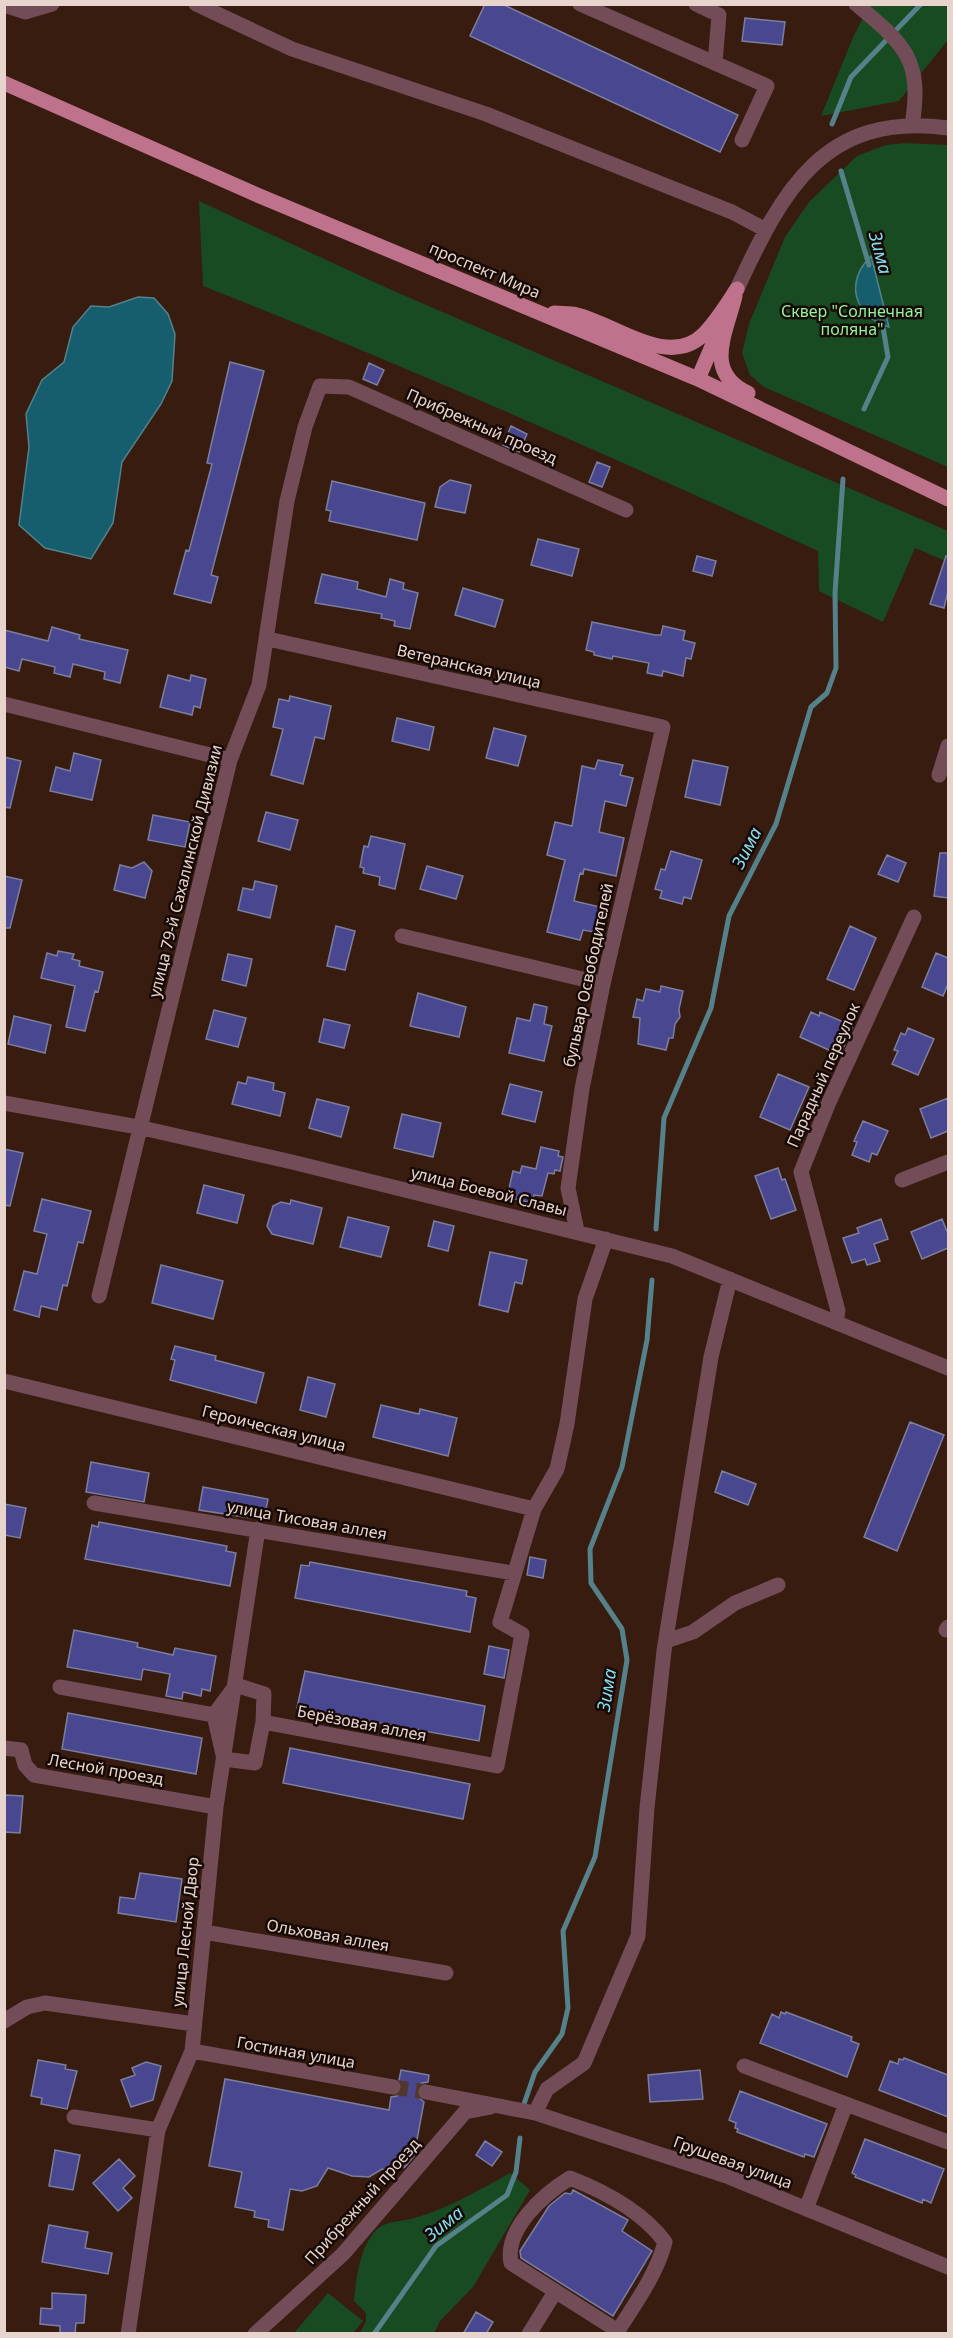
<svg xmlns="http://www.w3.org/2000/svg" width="953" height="2338" font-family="'Noto Sans',sans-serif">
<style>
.green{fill:#184b21}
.water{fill:#165e6d;stroke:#55818a;stroke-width:1.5}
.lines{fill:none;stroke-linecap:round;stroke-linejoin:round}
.stream{stroke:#55818a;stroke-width:5}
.building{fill:#4a4791;stroke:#7c7e9e;stroke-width:1.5}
.minor-tunnel{stroke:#52382c;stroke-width:15;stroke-dasharray:15 8;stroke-linecap:butt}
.minor{stroke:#724d58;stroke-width:15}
.major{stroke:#bf728b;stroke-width:15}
.labels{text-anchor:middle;stroke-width:5;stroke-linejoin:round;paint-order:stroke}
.street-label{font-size:16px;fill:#e7d4cc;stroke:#170a06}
.park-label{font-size:16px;fill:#92f49e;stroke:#170a06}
.water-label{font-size:18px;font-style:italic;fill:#86def3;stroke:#170a06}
</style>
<rect width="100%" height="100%" fill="#381c10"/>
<path class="green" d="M870,5H948V40L899,101L821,116L854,35Z
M905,143L948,145V467L764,387L750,375L742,353L749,324L785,237L809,202L857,156L886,145Z
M199,201L387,288L948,531V562L915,548L883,622L819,591L818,551C615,458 411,368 203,286Z
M510,2173L530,2190L473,2287L440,2321L434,2333H360L366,2321V2313L354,2301C356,2279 359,2253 372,2235C384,2219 398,2223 414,2218C448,2209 479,2190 510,2173Z
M328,2293L363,2321L353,2333H294Z"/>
<path class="water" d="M871,256L889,327C854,316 844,282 871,256Z
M138,297L154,298L168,314L175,334L172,381L161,404L122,462L113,523L91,559L45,548L19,525L29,447L26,414L42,380L64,362L73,327L91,306L109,307Z"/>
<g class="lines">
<path class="stream" d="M832,124L851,77L921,4
M841,171L869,265
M864,409L888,357L882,321
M656,1229L664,1118L711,1008L729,916L776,824L811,707L827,693L836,668L835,593L843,479
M524,2104L535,2072L562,2034L568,2008L563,1931L595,1857L627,1660L622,1629L591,1583L590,1549L622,1467L647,1340L652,1280
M374,2334L436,2246L507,2195L516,2172L520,2138"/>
</g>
<path class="building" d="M485,4H502L738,115L720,152L470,36Z
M745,18L785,22L782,45L742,41Z
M230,362L264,371L211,575L218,577L211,603L174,594L186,550L189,551L212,464L207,463Z
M369,363L384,370L377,385L363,379Z
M511,426L527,434L519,452L503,445Z
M597,462L610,467L602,487L589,482Z
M450,480L471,485L465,513L435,507L440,487Z
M332,481L425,503L417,540L329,521L331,511L326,510Z
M538,539L579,549L572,576L531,565Z
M697,556L716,561L712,576L693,571Z
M946,556H948V591L944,608L930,604Z
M322,574L358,582L357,589L386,597L390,579L404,583L403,589L418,593L410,629L394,626L395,621L381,618L382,614L315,603Z
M463,588L503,600L495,627L455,615Z
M592,622L655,635H661L663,626L685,631L683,640L695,643L691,659L686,658L683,676L663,671L662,676L647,673L649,663L613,656L612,659L594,655V652L586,650Z
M52,627L80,635L79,639L128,650L120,683L104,679L105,672L73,664L70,677L54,673L55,667L22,659L19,671L4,667V630L48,641Z
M168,675L190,681L191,675L206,679L200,708L194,706L192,715L160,707Z
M290,696L331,706L324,739L315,737L303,784L271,775L283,729L273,727L279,699L289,701Z
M397,718L434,727L429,750L392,741Z
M494,728L526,736L518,766L486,758Z
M74,753L101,760L92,800L50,791L56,767L70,771Z
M4,757L21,761L10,808L4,807Z
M598,760L623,765L620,775L633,778L626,806L605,801L599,832L624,838L616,876L584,869L583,874L580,873L574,901L600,907L594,932L583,930L580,940L547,932L565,860L547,855L555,822L572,826L582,766L595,769Z
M693,760L728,767L720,805L685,797Z
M266,812L298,820L290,850L258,841Z
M153,815L190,822L185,847L148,840Z
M371,836L405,844L395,889L379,885L380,877L363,873L364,868L360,867L364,846L368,847Z
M671,851L702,860L691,899L684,897L682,904L660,898L662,891L655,889L661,869L665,870Z
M940,853H948V898L934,896Z
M887,855L906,863L898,882L878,874Z
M144,862L152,871L145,898L114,890L120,865L132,868Z
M427,866L463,876L456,899L420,889Z
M4,876L22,880L10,928H4Z
M255,881L277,886L270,918L238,910L243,888L253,890Z
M336,926L355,931L345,970L327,966Z
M850,926L876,938L854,990L827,979Z
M58,951L74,954L72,959L80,961L79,966L103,972L98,992L95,991L85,1031L66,1027L75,986L41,978L47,953L57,956Z
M936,953L948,958V984L943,996L922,987Z
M228,954L252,959L246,986L222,980Z
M661,986L683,991L679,1009L680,1017L675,1024L673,1038H669L666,1050L638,1044L640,1018L633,1017L637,999L643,1001L646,989L660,992Z
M418,993L466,1007L459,1037L410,1026Z
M534,1004L547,1007L544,1024L552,1026L544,1061L509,1053L517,1018L530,1021Z
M214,1010L246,1018L238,1047L206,1039Z
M811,1012L819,1016L820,1012L853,1026L840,1055L800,1037Z
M14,1016L51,1025L45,1053L8,1044Z
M324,1019L350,1025L344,1048L319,1042Z
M908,1028L934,1039L918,1075L892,1064L898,1051L894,1050L901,1033L905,1035Z
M778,1074L809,1087L790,1130L760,1117Z
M248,1077L274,1083L273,1090L285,1093L280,1116L232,1104L238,1082L246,1084Z
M510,1084L542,1092L535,1122L502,1114Z
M948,1098V1131L931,1138L920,1109Z
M317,1099L349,1107L341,1137L309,1128Z
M402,1114L441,1123L433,1157L394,1148Z
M863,1121L888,1131L877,1155L872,1153L869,1162L852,1155L857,1142L854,1141Z
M541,1147L559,1151L558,1156L563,1157L560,1171L555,1170L554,1174L548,1173L542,1196L534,1195L532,1203L507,1197L513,1171L520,1173L522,1166L536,1169Z
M4,1149L23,1153L10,1206L4,1205Z
M778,1168L782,1180L785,1179L796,1210L771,1219L755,1176Z
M204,1185L244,1195L237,1223L197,1213Z
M42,1199L91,1211L83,1243L78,1242L67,1286L63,1285L57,1310L41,1306L39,1317L14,1310L24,1271L37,1274L47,1234L34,1231Z
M291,1200L322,1208L313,1244L272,1234L267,1226L273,1206L281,1202L290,1204Z
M348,1217L389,1227L381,1257L340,1247Z
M881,1219L888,1239L874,1244L880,1261L867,1265L865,1259L852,1263L843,1238L859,1233L857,1228Z
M942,1219L948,1234V1248L922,1259L911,1232Z
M434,1221L454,1226L448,1251L428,1246Z
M490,1252L527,1260L522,1284L515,1282L508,1312L479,1305Z
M161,1265L223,1281L213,1319L152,1303Z
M175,1346L216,1356L215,1360L264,1373L256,1403L170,1380L175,1360L171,1359Z
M308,1377L335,1384L326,1417L300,1410Z
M381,1405L419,1414L420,1409L457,1418L448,1456L373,1437Z
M910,1422L944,1435L897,1551L864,1537Z
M91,1462L149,1473L144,1502L86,1492Z
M722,1471L756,1484L748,1505L715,1492Z
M203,1487L268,1499L264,1520L199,1510Z
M4,1504L26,1508L20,1538L4,1535Z
M99,1522L227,1546L226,1551L236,1553L230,1586L85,1559L92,1525L98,1527Z
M530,1557L546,1560L543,1578L527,1575Z
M310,1562L467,1591L466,1596L476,1598L470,1632L295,1598L301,1565L309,1566Z
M74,1630L138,1643L137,1647L173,1655L175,1648L216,1656L210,1691L202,1689L201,1696L183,1692L182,1699L166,1696L170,1674L143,1669L141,1680L67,1667Z
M489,1646L509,1650L504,1678L484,1674Z
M305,1671L485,1706L479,1741L297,1708Z
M68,1713L202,1738L196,1774L62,1749Z
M290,1748L470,1784L463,1819L283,1783Z
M4,1795L23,1796L20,1833L4,1832Z
M140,1873L182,1879L176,1922L118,1913L120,1897L135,1899Z
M781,2012L785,2014L786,2012L852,2037L851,2041L859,2044L847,2077L760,2043L772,2014L779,2018Z
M904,2058L948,2075V2117L879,2090L890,2061L898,2064L899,2059L903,2060Z
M38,2060L66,2065L65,2069L77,2071L67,2109L41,2104L42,2098L31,2096Z
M146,2062L161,2066L153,2100L131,2107L121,2080L135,2075L132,2068Z
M401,2070L429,2075L428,2082L422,2083L417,2090V2096L424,2102L414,2156L405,2167L393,2172L382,2169L369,2177L352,2176L328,2168L317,2186L302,2191L290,2189L283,2230L268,2227L269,2220L254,2217L255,2211L235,2207L242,2172L209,2166L225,2079L389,2110L391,2097L397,2096L402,2089L399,2080Z
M700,2070L703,2099L650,2102L648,2075Z
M740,2091L827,2124L814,2157L805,2154L804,2157L737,2132L738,2129L735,2128L736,2123L729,2120Z
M865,2139L944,2169L931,2203L923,2199L922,2203L855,2177L856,2175L852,2173Z
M485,2141L502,2152L492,2166L476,2155Z
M55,2150L80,2155L73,2190L49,2186Z
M119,2159L135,2176L123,2188L132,2198L118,2211L93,2183Z
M573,2190L628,2220L622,2231L652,2251L613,2316L521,2258L520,2251L549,2206L565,2193L571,2194Z
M49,2225L88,2232L85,2248L112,2253L108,2274L42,2262Z
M52,2293L86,2295L84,2323H76L75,2334H60V2326L40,2324L41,2308L52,2309Z
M476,2312L493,2322L486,2334H463Z"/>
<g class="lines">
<path class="minor-tunnel" d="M393,2087L426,2092"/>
<path class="minor" d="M196,4L292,49L486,114L732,212L764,229
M580,4L767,86L742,140
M696,4L719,15L715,63
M856,4C904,44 923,59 912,125
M4,5L25,12L52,4
M737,289C782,191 824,111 948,128
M268,639L663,727L603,984L582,1089L568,1188L577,1231
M4,704L230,760
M939,775L948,746
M402,936L603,984
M4,1103L138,1127L292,1162L672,1256L948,1368
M902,1180L948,1162
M99,1296L230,760L259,685L287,501L305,427L320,386L349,387L626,510
M836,1322L838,1311L801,1172L829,1102L914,917
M4,1381L534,1509
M94,1503L513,1573
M946,1630L948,1627
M666,1641L693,1632L735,1603L778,1585
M60,1687L214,1715L236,1685L264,1694L263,1722L497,1766L522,1634L500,1622L534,1509L557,1469L567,1424L585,1299L606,1239
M214,1715L224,1759L255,1763L263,1722
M4,1748L21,1750L25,1765L34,1775L216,1807
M204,1932L446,1973
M4,2021L27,2007L45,2003L194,2024
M192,2051L393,2087
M744,2066L948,2142
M426,2092L535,2113L729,2177L948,2267
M535,2113L547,2089L584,2063L638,1936L647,1808L664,1651L711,1357L730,1279
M74,2117L158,2130
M806,2209L846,2104
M128,2334L158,2130L192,2051L216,1807L258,1529
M255,2334L343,2254L465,2112L491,2107
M529,2334L555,2292
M616,2334C634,2305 656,2276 665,2242C642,2211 606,2192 570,2178C544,2194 504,2229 511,2263L618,2331"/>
<path class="major" d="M4,83L255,194L698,379L948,499
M735,296C726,334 703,372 748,393
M554,313C561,314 570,313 577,315C614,323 668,370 704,334C717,321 727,304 737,289
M698,379L719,330"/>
</g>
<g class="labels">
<g class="street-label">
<text transform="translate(485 270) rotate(23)" y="6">проспект Мира</text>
<text transform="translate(482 426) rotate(24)" y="6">Прибрежный проезд</text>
<text transform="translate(469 666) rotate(13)" y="6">Ветеранская улица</text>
<text transform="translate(185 871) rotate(-76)" y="6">улица 79-й Сахалинской Дивизии</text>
<text transform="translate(588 975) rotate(-78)" y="6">бульвар Освободителей</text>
<text transform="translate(823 1075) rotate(-66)" y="6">Парадный переулок</text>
<text transform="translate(489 1191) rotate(14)" y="6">улица Боевой Славы</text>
<text transform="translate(274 1428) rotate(14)" y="6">Героическая улица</text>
<text transform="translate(307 1520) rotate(10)" y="6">улица Тисовая аллея</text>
<text transform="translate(362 1723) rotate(11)" y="6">Берёзовая аллея</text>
<text transform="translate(106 1769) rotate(10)" y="6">Лесной проезд</text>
<text transform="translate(185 1932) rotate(-84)" y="6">улица Лесной Двор</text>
<text transform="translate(328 1935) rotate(10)" y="6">Ольховая аллея</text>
<text transform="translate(296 2052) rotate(10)" y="6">Гостиная улица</text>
<text transform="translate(733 2162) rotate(20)" y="6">Грушевая улица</text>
<text transform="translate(362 2201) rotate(-48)" y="6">Прибрежный проезд</text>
</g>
<g class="park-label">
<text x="852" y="317">Сквер "Солнечная<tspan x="852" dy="18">поляна"</tspan></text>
</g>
<g class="water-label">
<text transform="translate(880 253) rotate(75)" y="6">Зима</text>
<text transform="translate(747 848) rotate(-63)" y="6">Зима</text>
<text transform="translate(607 1690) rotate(-81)" y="6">Зима</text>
<text transform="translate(444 2224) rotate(-39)" y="6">Зима</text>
</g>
</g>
<rect width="953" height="2338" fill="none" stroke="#e7d4cc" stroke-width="12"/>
</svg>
